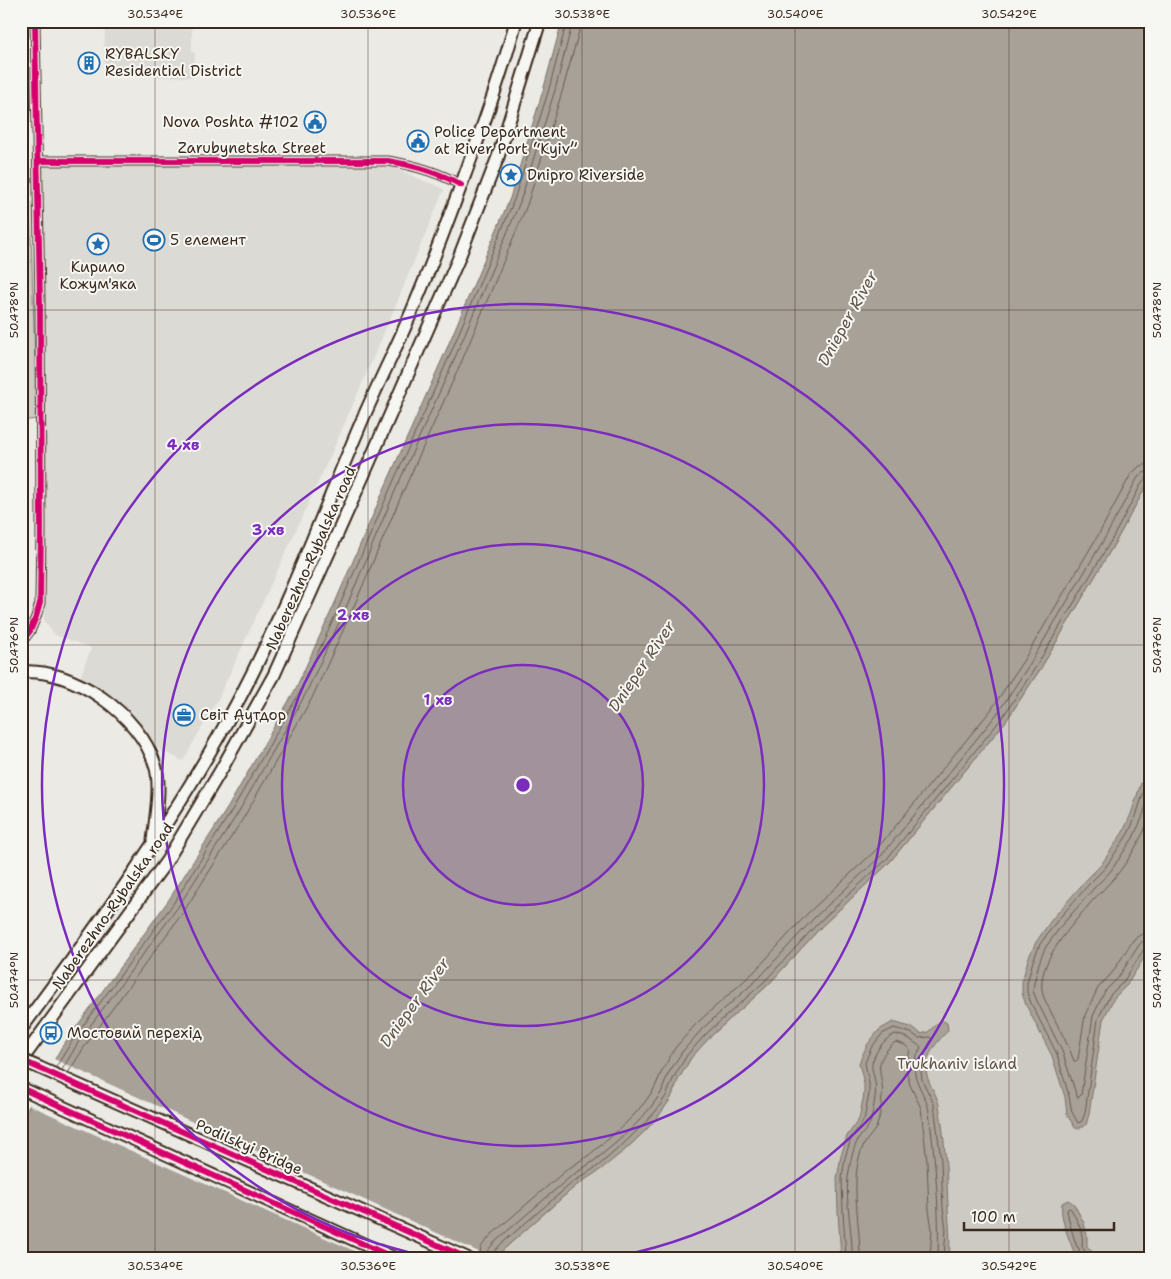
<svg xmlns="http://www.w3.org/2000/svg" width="1171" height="1279" font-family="'Shantell Sans',sans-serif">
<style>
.built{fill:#dcdad4}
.green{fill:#cdcac4;stroke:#847a71}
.water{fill:#a8a198;stroke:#7c7167}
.pier{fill:#ebeae5}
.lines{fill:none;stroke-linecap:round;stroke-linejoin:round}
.shore{stroke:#675a4f;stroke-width:1}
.street-casing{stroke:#3b2a1e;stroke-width:11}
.secondary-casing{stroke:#3b2a1e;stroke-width:15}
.street{stroke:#f6f6f2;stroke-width:8}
.secondary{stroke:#f6f6f2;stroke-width:11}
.secondary-bridge-casing{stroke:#3b2a1e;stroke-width:15;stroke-linecap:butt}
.secondary-bridge{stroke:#f6f6f2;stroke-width:11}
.cycleway-casing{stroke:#f6f6f2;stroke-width:9}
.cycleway{stroke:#d6006c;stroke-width:6}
.ticks{fill:none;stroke:#3b2a1e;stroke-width:1;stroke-opacity:0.45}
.ring{fill:none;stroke:#7b2cbf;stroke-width:2.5}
.labels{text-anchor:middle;stroke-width:4;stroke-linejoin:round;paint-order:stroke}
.poi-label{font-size:15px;fill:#3b2a1e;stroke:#f6f6f2;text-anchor:start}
.street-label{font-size:15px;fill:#3b2a1e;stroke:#f6f6f2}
.park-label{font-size:15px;fill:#605248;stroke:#f6f6f2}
.water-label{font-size:16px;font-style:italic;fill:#615449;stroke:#f6f6f2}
.centre{fill:#7b2cbf;stroke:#f6f6f2;stroke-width:2.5}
.ring-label{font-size:15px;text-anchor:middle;font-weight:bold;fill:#7b2cbf;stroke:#f6f6f2;stroke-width:4;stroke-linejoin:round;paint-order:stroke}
.neatline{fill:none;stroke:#3b2a1e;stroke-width:2}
.ticks-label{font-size:12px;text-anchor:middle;fill:#3b2a1e}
</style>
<rect width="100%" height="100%" fill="#ebeae5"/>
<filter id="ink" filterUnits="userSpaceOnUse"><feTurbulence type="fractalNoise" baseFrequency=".02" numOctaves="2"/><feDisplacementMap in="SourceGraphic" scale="10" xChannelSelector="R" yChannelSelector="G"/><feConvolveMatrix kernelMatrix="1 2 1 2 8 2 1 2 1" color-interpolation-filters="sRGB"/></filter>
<g filter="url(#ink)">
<path class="built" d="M105,21H192V52L195,53L194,77L104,76Z
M41,165L392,167L444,189L388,324L333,450L219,697L183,761L148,744L142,734L78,683L91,648L55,635L44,621L45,423Z"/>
<path class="green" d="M21,122L29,175L37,419L21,421Z
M1150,479V1258H496L504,1249L556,1203L577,1185L625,1150L646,1130L660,1114L671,1098L678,1080L691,1058L711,1036L768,985L822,926L889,863L1006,721L1041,668L1116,541Z"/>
<path class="water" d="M562,21H1150V479L1116,541L1041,668L1006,721L889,863L822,926L768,985L711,1036L691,1058L678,1080L671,1098L660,1114L646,1130L625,1150L600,1170L577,1185L556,1203L504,1249L496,1258H21V1115L27,1110L61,1048L168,901L228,807L295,690L334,605L385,487L444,355L510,198L544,87Z
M1147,781H1150V948L1127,985L1114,998L1103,1020L1089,1114L1086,1125L1080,1128H1075L1067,1114L1065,1097L1052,1056L1026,1005L1022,993V982L1028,959L1036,942L1052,919L1087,879L1101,865L1123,832L1131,814L1141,783Z
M941,1020L947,1023L948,1031C938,1040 926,1055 926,1069C926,1082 937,1093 939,1105C945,1139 947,1174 948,1208C949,1226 951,1239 949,1258H841L838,1212L837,1178L841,1156L847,1136L859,1119L864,1094V1084L859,1063L867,1045L879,1030L893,1022L914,1028L921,1034L928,1032Z
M1068,1200L1074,1204L1084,1223L1087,1236V1246L1097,1258H1076C1071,1242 1059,1220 1062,1203Z"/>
<path class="pier" d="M52,1058L492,1258H370L27,1104Z"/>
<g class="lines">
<path class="shore" d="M1150,786L1145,788L1136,816L1128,834L1105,868L1090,883L1056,922L1040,944L1033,961L1027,983V992L1031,1003L1057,1054L1069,1096L1072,1112L1078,1123L1082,1121L1085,1113L1098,1019L1110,995L1123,982L1144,949L1147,947H1150
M1150,793L1142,818L1133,838L1110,872L1095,887L1061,926L1045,948L1039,963L1034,983L1033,991L1037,1001L1062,1051L1077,1097H1079L1081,1095L1093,1016L1105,991L1118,978L1139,945L1143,941L1150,940
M1150,817C1143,836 1128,862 1115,877C1111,882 1106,886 1102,891C1094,898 1088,906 1081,914C1064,935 1033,969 1044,998L1069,1048L1074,1061H1076L1078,1059L1085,1015L1098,988L1112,973L1134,939L1140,935L1150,933
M56,1067L74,1038L173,904L232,810L300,692L339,607L390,489L449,357L514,200L549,89L567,21
M62,1070L79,1041L178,907L238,813L305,695L345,610L395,491L454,360L520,202L555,90L573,21
M68,1073L85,1046L184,911L244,817L312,698L351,613L402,494L461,363L527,205L562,92L580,28L581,21
M479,1258L481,1247L491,1235L565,1171L589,1155L612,1136L632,1117L645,1102L654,1089L662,1071L675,1048L697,1023L755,971L808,913L875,851L991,710L1025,658L1100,532L1131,474L1140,466L1150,464
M486,1258L488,1250L496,1241L570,1177L594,1161L617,1142L638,1122L651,1107L661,1093L668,1074L682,1052L703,1028L760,977L814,918L881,856L997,714L1031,662L1106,536L1138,477L1143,473L1150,471
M492,1258L493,1253L500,1245L573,1182L598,1166L621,1146L642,1126L656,1111L666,1096L674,1077L687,1055L707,1033L765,981L818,923L886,860L1002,718L1037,665L1112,539L1143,481L1146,478H1150
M846,1258L843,1212L842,1178L845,1158L851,1138L864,1120L869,1094V1083L865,1063L871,1048L882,1034L894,1028L911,1033L919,1038L930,1037L932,1039L922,1059L921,1070L922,1080L934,1104L941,1161L943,1209L946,1229L944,1258
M852,1258C853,1231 845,1204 848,1177C850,1165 852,1150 858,1140C862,1133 869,1128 871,1120C873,1108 877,1094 875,1082C874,1074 870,1068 873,1060C877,1049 884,1039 895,1034L908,1038L921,1047C920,1050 917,1054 916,1057C909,1079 926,1092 929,1112C935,1160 940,1209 938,1258
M860,1258C860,1232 855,1206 856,1181C856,1169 859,1153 865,1143C868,1138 873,1133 876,1128C880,1119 881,1107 882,1097C885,1076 872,1069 887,1050C890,1046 892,1044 896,1042L905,1045L910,1050L908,1059L907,1073L910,1085L921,1108L927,1162L929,1210L932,1229L930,1258
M1080,1258L1079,1248L1077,1247C1073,1235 1069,1223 1067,1210L1069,1208L1071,1209C1078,1222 1084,1233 1082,1247L1090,1258"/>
<g class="street-casing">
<path id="street" d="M38,161H388C413,165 440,173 461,185
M21,643L30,631L36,617L40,603L41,529L40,302L35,21"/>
</g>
<g class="secondary-casing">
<path id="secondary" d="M21,672C73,667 140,715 155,765C162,785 155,820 153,841
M21,1029C99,924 176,818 237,703C285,613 321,517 361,423C379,381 400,341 417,299C436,254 453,207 470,161C487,115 503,69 516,21
M21,1061L166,862L221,770L274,675L365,472L458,260L498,157L540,21
M40,1068L467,1258
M21,1088L394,1258"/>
</g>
<use href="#street" class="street"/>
<use href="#secondary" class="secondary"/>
<g class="secondary-bridge-casing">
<path id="secondary-bridge" d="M21,1060L40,1068"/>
</g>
<use href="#secondary-bridge" class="secondary-bridge"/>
<g class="cycleway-casing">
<path id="cycleway" d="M38,161H388C413,165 440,173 461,185
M21,643L30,631L36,617L40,603L41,529L40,302L35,21
M21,1060L467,1258
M21,1088L394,1258"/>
</g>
<use href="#cycleway" class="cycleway"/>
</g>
</g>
<path class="ticks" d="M155,21V1258M368,21V1258M582,21V1258M795,21V1258M1009,21V1258M21,310H1150M21,645H1150M21,980H1150"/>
<circle cx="523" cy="785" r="120" fill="#7b2cbf" fill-opacity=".12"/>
<g class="ring">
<circle cx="523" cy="785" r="120"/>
<circle cx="523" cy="785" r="241"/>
<circle cx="523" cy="785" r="361"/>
<path d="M431 1257A481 481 0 1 1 615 1257"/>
</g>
<defs>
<g id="building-ring" transform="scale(1.125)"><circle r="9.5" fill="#f6f6f2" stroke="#1f6fb2" stroke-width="1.5"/><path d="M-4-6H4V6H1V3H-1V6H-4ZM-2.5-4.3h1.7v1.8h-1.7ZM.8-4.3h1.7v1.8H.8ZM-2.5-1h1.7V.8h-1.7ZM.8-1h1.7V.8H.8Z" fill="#1f6fb2"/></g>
<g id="civic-ring" transform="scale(1.125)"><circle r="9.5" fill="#f6f6f2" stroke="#1f6fb2" stroke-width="1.5"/><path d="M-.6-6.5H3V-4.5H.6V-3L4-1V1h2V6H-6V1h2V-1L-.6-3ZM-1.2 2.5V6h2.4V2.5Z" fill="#1f6fb2"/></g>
<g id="sight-ring" transform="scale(1.125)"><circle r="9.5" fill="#f6f6f2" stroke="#1f6fb2" stroke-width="1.5"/><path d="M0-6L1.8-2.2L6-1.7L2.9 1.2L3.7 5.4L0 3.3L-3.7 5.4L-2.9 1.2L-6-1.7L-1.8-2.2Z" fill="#1f6fb2"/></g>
<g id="stadium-ring" transform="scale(1.125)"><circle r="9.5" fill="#f6f6f2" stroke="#1f6fb2" stroke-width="1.5"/><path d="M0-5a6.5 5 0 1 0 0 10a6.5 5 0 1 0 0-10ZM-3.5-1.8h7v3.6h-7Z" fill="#1f6fb2"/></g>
<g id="office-ring" transform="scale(1.125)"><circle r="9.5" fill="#f6f6f2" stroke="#1f6fb2" stroke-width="1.5"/><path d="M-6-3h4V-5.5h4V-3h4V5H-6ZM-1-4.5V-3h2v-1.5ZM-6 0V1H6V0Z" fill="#1f6fb2"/></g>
<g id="bus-ring" transform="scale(1.125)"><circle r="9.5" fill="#f6f6f2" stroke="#1f6fb2" stroke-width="1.5"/><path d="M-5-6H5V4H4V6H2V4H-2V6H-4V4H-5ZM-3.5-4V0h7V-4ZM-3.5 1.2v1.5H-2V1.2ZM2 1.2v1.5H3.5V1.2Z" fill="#1f6fb2"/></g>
</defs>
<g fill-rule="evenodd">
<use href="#building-ring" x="89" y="63"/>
<use href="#civic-ring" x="315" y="122"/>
<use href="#civic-ring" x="418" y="141"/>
<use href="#sight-ring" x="511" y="175"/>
<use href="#stadium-ring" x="154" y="240"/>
<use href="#sight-ring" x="98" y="244"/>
<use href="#office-ring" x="184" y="715"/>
<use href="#bus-ring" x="51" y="1033"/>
</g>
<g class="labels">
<g class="poi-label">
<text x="105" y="59">RYBALSKY<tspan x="105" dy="17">Residential District</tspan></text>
<text x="299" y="127" text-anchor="end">Nova Poshta #102</text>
<text x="434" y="137">Police Department<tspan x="434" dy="17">at River Port “Kyiv”</tspan></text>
<text x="527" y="180">Dnipro Riverside</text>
<text x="170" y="245">5 елемент</text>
<text x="98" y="272" text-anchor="middle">Кирило<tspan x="98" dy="17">Кожум'яка</tspan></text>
<text x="200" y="720">Світ Аутдор</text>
<text x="67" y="1038">Мостовий перехід</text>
</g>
<g class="street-label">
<text x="252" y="153">Zarubynetska Street</text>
<text transform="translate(311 558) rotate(-66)" y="5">Naberezhno-Rybalska road</text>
<text transform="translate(113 906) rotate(-55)" y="5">Naberezhno-Rybalska road</text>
<text transform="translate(249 1147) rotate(24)" y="5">Podilskyi Bridge</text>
</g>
<g class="park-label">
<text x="957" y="1069">Trukhaniv island</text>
</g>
<g class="water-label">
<text transform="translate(847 318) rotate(-61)" y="6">Dnieper River</text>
<text transform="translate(641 666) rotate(-56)" y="6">Dnieper River</text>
<text transform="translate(414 1002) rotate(-54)" y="6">Dnieper River</text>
</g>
</g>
<circle cx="523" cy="785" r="8" class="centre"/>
<g class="ring-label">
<text x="183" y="450">4 хв</text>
<text x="268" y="535">3 хв</text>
<text x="353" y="620">2 хв</text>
<text x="438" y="705">1 хв</text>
</g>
<rect width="1171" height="1279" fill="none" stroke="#f6f6f2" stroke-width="55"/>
<path d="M964 1222v8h150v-8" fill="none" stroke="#3b2a1e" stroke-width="2.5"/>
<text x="971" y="1222" font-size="15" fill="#3b2a1e" stroke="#f6f6f2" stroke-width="4" paint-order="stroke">100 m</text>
<rect x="28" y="28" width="1116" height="1224" class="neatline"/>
<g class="ticks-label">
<text x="155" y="18">30.534°E</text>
<text x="368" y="18">30.536°E</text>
<text x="582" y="18">30.538°E</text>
<text x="795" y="18">30.540°E</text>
<text x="1009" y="18">30.542°E</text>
<text transform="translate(14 310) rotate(-90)" y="4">50.478°N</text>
<text transform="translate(1157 310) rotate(-90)" y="4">50.478°N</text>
<text transform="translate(14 645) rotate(-90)" y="4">50.476°N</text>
<text transform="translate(1157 645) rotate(-90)" y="4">50.476°N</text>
<text transform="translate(14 980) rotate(-90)" y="4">50.474°N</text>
<text transform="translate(1157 980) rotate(-90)" y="4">50.474°N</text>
<text x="155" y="1270">30.534°E</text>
<text x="368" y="1270">30.536°E</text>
<text x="582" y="1270">30.538°E</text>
<text x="795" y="1270">30.540°E</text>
<text x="1009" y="1270">30.542°E</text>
</g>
</svg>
